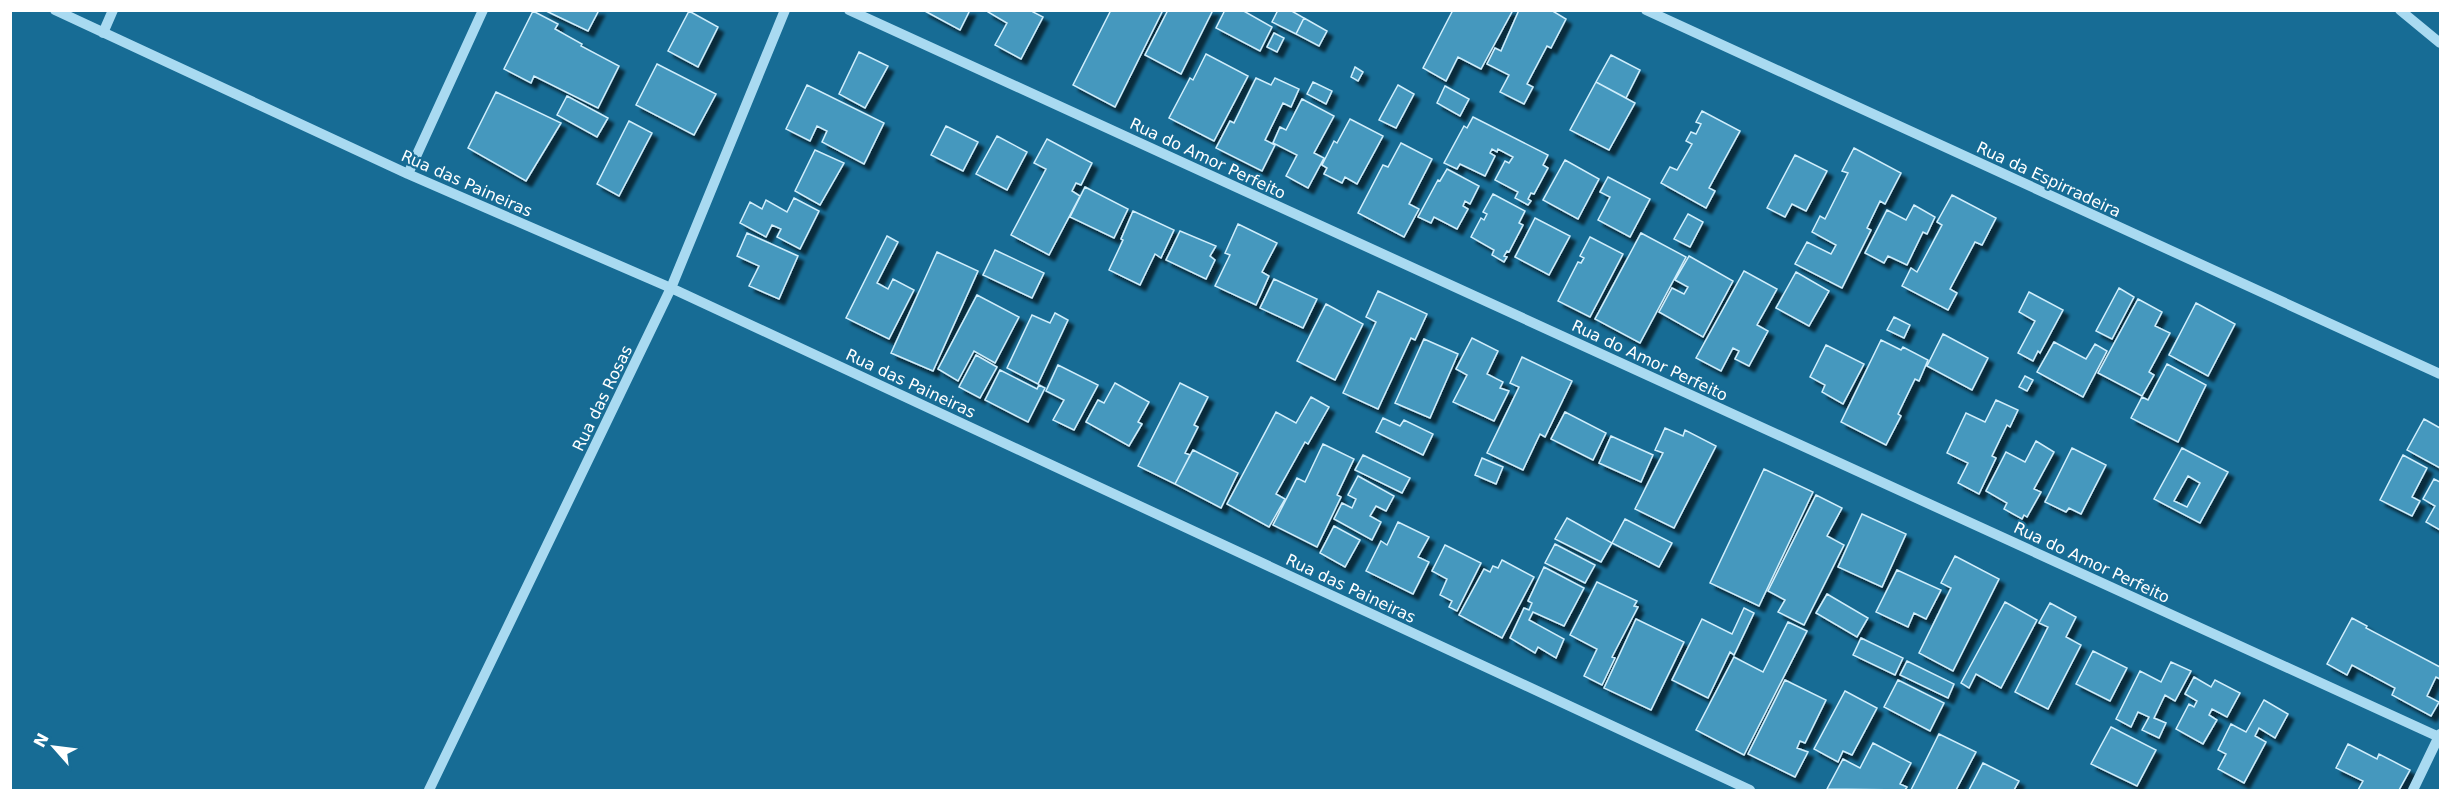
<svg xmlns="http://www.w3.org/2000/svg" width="2451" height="801" font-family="'DejaVu Sans',sans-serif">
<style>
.building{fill:#4498be;stroke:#d0eefc;stroke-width:1.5;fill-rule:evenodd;filter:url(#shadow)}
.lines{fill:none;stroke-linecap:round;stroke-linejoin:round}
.minor{stroke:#a9daf1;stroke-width:10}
.labels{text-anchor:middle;stroke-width:4.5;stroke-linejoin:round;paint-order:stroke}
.street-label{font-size:16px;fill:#fff;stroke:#176c95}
</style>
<defs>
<filter id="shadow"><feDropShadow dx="5.5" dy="5.5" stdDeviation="1.5" flood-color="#0009"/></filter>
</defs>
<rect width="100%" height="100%" fill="#176c95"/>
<path class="building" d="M544,10H599L588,31Z
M923,10H970L960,30Z
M989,10H1034L1033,12L1043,17L1021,59L995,45L1007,23L988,12Z
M1111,10H1163L1115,107L1073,85Z
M1168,10H1213L1181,74L1145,55Z
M1225,10H1242L1272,27L1260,51L1216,28Z
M1278,10H1290L1304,18L1296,34L1272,22Z
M1453,10H1513L1481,69L1458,57L1446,81L1423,68Z
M1519,10H1551L1566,19L1551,48L1547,46L1527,84L1533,87L1524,104L1500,92L1509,75L1487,64L1495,48L1501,51Z
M533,11L558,24L555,29L582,44L581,46L619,66L598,108L534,76L531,83L504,69Z
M689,11L718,27L698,67L668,51Z
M1304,18L1327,31L1319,46L1296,34Z
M1274,33L1284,38L1277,52L1267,47Z
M859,52L888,66L865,108L839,94Z
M1206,54L1248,76L1214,141L1169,118L1190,78L1193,80Z
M1611,55L1640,70L1626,98L1596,82Z
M657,64L716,94L694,135L636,105Z
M1355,67L1363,72L1358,81L1351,77Z
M1256,78L1271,85L1275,78L1299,89L1291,107L1283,103L1265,140L1275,145L1262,171L1216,148L1230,121L1234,123Z
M1313,82L1332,91L1326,104L1307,94Z
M1596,82L1635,103L1609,150L1570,130Z
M807,85L884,123L864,164L822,142L827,131L817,126L810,141L786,129Z
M1398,85L1414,94L1396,128L1379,120Z
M1445,86L1469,99L1460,116L1437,103Z
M496,92L561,123L526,181L468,148Z
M567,96L608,118L597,137L557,115Z
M1302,99L1334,116L1314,153L1324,158L1308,188L1286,176L1297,155L1273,143L1280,127L1286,130Z
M1702,111L1740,131L1709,188L1715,191L1706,208L1661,183L1670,167L1677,170L1692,144L1686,141L1691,132L1696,134L1701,124L1696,122Z
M1473,117L1548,155L1543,165L1548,168L1534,194L1531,193L1528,199L1531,201L1528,205L1515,198L1518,192L1495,180L1505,161L1509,163L1513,157L1498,149L1497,152L1492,149L1490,153L1495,156L1485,176L1460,164L1457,169L1444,163L1464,126L1467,128Z
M1350,119L1383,136L1357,184L1345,177L1342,183L1324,174L1327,168L1322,165L1334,141L1337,143Z
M629,121L652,133L619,196L597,184Z
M946,126L978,142L963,171L931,155Z
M997,136L1027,152L1007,190L976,174Z
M1047,139L1092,163L1081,185L1076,183L1072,191L1080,196L1049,255L1011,235L1046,169L1034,163Z
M1401,143L1432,159L1409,204L1419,209L1404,237L1358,213L1383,165L1388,167Z
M1854,148L1901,173L1885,204L1880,201L1867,228L1871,230L1842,288L1795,264L1807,242L1831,254L1836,245L1812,232L1820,216L1825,219L1848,173L1842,171Z
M815,150L844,163L820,205L795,191Z
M1795,155L1827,171L1806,211L1792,204L1785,217L1767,208Z
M1565,160L1599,179L1578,219L1543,200Z
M1447,169L1479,186L1470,204L1465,201L1463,206L1468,209L1457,229L1434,217L1431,223L1418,217L1438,180L1440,181Z
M1608,177L1650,199L1630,237L1598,220L1610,197L1600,192Z
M1085,187L1128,209L1114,238L1070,217Z
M1493,194L1525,211L1519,223L1523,225L1509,252L1507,251L1504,256L1507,257L1504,262L1492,255L1494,250L1471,237L1481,218L1484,220L1487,214L1483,212Z
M1952,195L1996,218L1982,245L1975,242L1950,289L1957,293L1948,310L1902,286L1911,268L1917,272L1942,225L1937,222Z
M794,198L819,211L800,249L777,237L781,229L772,225L766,237L740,223L750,202L762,209L766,200L787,212Z
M1914,205L1935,217L1927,234L1923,232L1907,265L1888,256L1884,263L1865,253L1887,210L1906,220Z
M1133,211L1174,230L1161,258L1155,254L1140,285L1109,270L1123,240L1121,239Z
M1688,214L1703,222L1690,247L1674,239Z
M1535,218L1570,236L1549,275L1515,257Z
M1238,224L1277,243L1262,272L1269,276L1256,305L1215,286L1230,255L1225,253Z
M1180,231L1216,246L1210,256L1215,260L1206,279L1166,260Z
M747,233L798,256L779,299L749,286L759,266L737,256Z
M1641,233L1686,257L1640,343L1595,319Z
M887,236L898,242L877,283L888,289L893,279L914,290L889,339L846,318Z
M1590,237L1623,254L1590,317L1558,301L1578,262L1581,263L1584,258L1580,256Z
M995,250L1044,273L1032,298L983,275Z
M937,252L978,271L933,371L891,353Z
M1689,256L1733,281L1703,337L1659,312L1672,288L1684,294L1688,287L1675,280Z
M1744,271L1777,289L1757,325L1768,331L1749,366L1735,359L1739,351L1733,348L1721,371L1696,358Z
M1796,272L1829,291L1809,326L1776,308Z
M1274,279L1317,299L1303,328L1260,308Z
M2119,288L2134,297L2112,339L2096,331Z
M1378,291L1427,314L1415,340L1411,338L1378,409L1343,393L1376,322L1366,317Z
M2029,292L2063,310L2040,353L2038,351L2033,361L2018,353L2035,321L2019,312Z
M977,295L1019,317L995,363L974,351L958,381L938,369Z
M2138,299L2162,312L2155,326L2170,333L2149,372L2154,375L2142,396L2098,373Z
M2196,303L2235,324L2208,376L2169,355Z
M1326,304L1363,324L1335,380L1297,361Z
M1055,313L1068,320L1038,384L1007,368L1032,315L1050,323Z
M1894,317L1910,325L1904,338L1887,330Z
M1943,334L1988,358L1972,390L1927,366Z
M1472,338L1498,351L1487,374L1503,382L1500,388L1509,391L1494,421L1453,402L1467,375L1456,369Z
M1424,339L1458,354L1430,418L1395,403Z
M1881,340L1901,350L1903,347L1928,360L1919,381L1915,379L1898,414L1901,416L1886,445L1841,422Z
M2054,342L2086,359L2095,344L2107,351L2083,397L2037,372Z
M1826,345L1864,364L1843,404L1822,392L1825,385L1810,377Z
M976,355L997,367L980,398L959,387Z
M1522,357L1572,381L1545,437L1540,434L1523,470L1487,453L1519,387L1510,383Z
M2167,364L2206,385L2178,442L2131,418L2142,397L2148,400Z
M1058,365L1098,385L1074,430L1053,420L1064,400L1046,391Z
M1000,370L1037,389L1039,385L1045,388L1028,422L985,400Z
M2025,376L2033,380L2027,391L2019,387Z
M1115,383L1149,402L1138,422L1142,424L1129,446L1086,422L1098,400L1104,403Z
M1180,383L1208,397L1194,425L1198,427L1185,453L1190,455L1175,484L1138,466Z
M1311,397L1329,407L1308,444L1305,442L1276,494L1285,499L1269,527L1227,504L1276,412L1296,423Z
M1996,400L2018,410L2010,427L2007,425L1992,456L1996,458L1979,494L1958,483L1968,463L1947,453L1966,413L1985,422Z
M1565,412L1606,433L1593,460L1551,439Z
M1383,418L1400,426L1404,420L1433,434L1423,455L1376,432Z
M2424,419L2440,428V468L2407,450Z
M1665,428L1683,436L1685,430L1716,446L1674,528L1635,509L1663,453L1655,450Z
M1611,436L1653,455L1641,482L1599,463Z
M2036,441L2054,452L2034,489L2041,492L2027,517L2024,515L2022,519L2004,509L2007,503L1986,491L2006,452L2025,462Z
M1323,444L1354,459L1337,495L1341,497L1317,547L1273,525L1297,478L1305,482Z
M2072,448L2106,465L2081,514L2069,508L2066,512L2045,502Z
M2182,448L2228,472L2200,523L2154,499ZM2188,476L2200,483L2187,507L2174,501Z
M1193,450L1238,473L1221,508L1175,484Z
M1363,455L1410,478L1402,493L1355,470Z
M2403,455L2427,468L2412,497L2420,501L2412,516L2380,500Z
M1482,458L1503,467L1496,484L1475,475Z
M1764,469L1813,492L1759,606L1710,583Z
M1358,476L1394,496L1386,511L1376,506L1370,516L1381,522L1372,540L1334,519L1342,503L1352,508L1356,499L1348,495Z
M2434,479L2440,482V530L2426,522L2435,506L2423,499Z
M1816,495L1842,508L1827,536L1844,545L1804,625L1778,612L1785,600L1768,591Z
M1862,514L1906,534L1882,587L1838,567Z
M1567,518L1612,543L1601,562L1555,539Z
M1625,519L1672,543L1659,567L1612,543Z
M1398,522L1429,537L1418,557L1429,562L1413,594L1366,571L1381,541L1387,545Z
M1334,526L1360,540L1345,567L1320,553Z
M1555,544L1595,565L1585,583L1545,563Z
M1445,545L1481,563L1457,611L1449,607L1452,601L1440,595L1447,579L1432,571Z
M1955,556L1999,579L1953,671L1919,653L1951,588L1941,583Z
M1502,560L1534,577L1502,638L1459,615L1484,569L1490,572L1493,566L1498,568Z
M1544,567L1584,588L1564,626L1533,612L1529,620L1564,639L1556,658L1538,647L1535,653L1510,638L1524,608L1529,610L1532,603L1528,601Z
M1897,570L1941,590L1926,619L1914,613L1908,627L1876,612Z
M1597,582L1637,601L1634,606L1638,607L1612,657L1615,658L1602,685L1584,676L1597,649L1570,635Z
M1827,594L1868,618L1857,637L1816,613Z
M2005,602L2037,620L2001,688L1976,674L1969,688L1961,683Z
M2050,603L2076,617L2066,637L2081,645L2048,709L2015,692L2048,627L2039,623Z
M1744,608L1754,613L1734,655L1730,652L1708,698L1672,680L1702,619L1732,634Z
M2352,618L2367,626L2366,628L2440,667V679L2436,677L2427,696L2439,702L2431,716L2392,695L2395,688L2352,665L2347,675L2327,664Z
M1636,619L1684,642L1651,710L1604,688Z
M1788,622L1807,631L1744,755L1696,730L1734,657L1763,672Z
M1861,638L1903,658L1895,675L1853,655Z
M2093,651L2127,668L2110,701L2076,684Z
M1907,661L1954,684L1948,698L1900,675Z
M2171,662L2191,671L2175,701L2165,695L2154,718L2166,723L2159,738L2142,730L2149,717L2138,712L2131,727L2116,719L2140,671L2161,682Z
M2194,677L2211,687L2215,680L2240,693L2227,717L2212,709L2209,715L2217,720L2203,744L2176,729L2189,704L2194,707L2197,701L2185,694Z
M1785,680L1826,700L1805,743L1800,741L1797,748L1808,752L1795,777L1748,754Z
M1898,680L1944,703L1930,731L1884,707Z
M1845,691L1877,708L1852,755L1843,751L1838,762L1814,749Z
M2264,700L2288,714L2275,738L2259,728L2255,736L2266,742L2244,783L2218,769L2226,754L2218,750L2231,724L2246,732Z
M2111,727L2156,750L2137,786L2091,764Z
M1939,734L1976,752L1956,790H1911Z
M1873,743L1911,763L1900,784L1907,787L1905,790L1827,789L1843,759L1860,768Z
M2348,744L2377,759L2379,754L2410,770L2399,790H2358L2363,781L2336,768Z
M1983,763L2019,781L2014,790H1969Z"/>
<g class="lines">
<path class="minor" d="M55,10L408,174L671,288L1750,790
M849,10L2439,737
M1646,10L2440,374
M2400,10L2440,43
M103,33L113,10
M408,174L483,10
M429,790L671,288L785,10
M2413,790L2440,734"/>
</g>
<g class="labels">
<g class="street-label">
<text transform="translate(1208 158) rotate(25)" y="6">Rua do Amor Perfeito</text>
<text transform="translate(2049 179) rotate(25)" y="6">Rua da Espirradeira</text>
<text transform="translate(467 183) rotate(24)" y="6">Rua das Paineiras</text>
<text transform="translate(1650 360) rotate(25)" y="6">Rua do Amor Perfeito</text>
<text transform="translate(911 383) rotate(25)" y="6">Rua das Paineiras</text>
<text transform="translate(602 398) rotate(-64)" y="6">Rua das Rosas</text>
<text transform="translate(2092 562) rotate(25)" y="6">Rua do Amor Perfeito</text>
<text transform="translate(1351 588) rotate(25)" y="6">Rua das Paineiras</text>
</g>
</g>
<rect width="2451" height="801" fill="none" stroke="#ffffff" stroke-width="24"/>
<g transform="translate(54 747) rotate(298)" stroke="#176c95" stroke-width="4.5" paint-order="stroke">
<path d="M0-4.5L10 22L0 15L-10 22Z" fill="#ffffff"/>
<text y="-9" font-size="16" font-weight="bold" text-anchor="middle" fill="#ffffff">N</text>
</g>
</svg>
